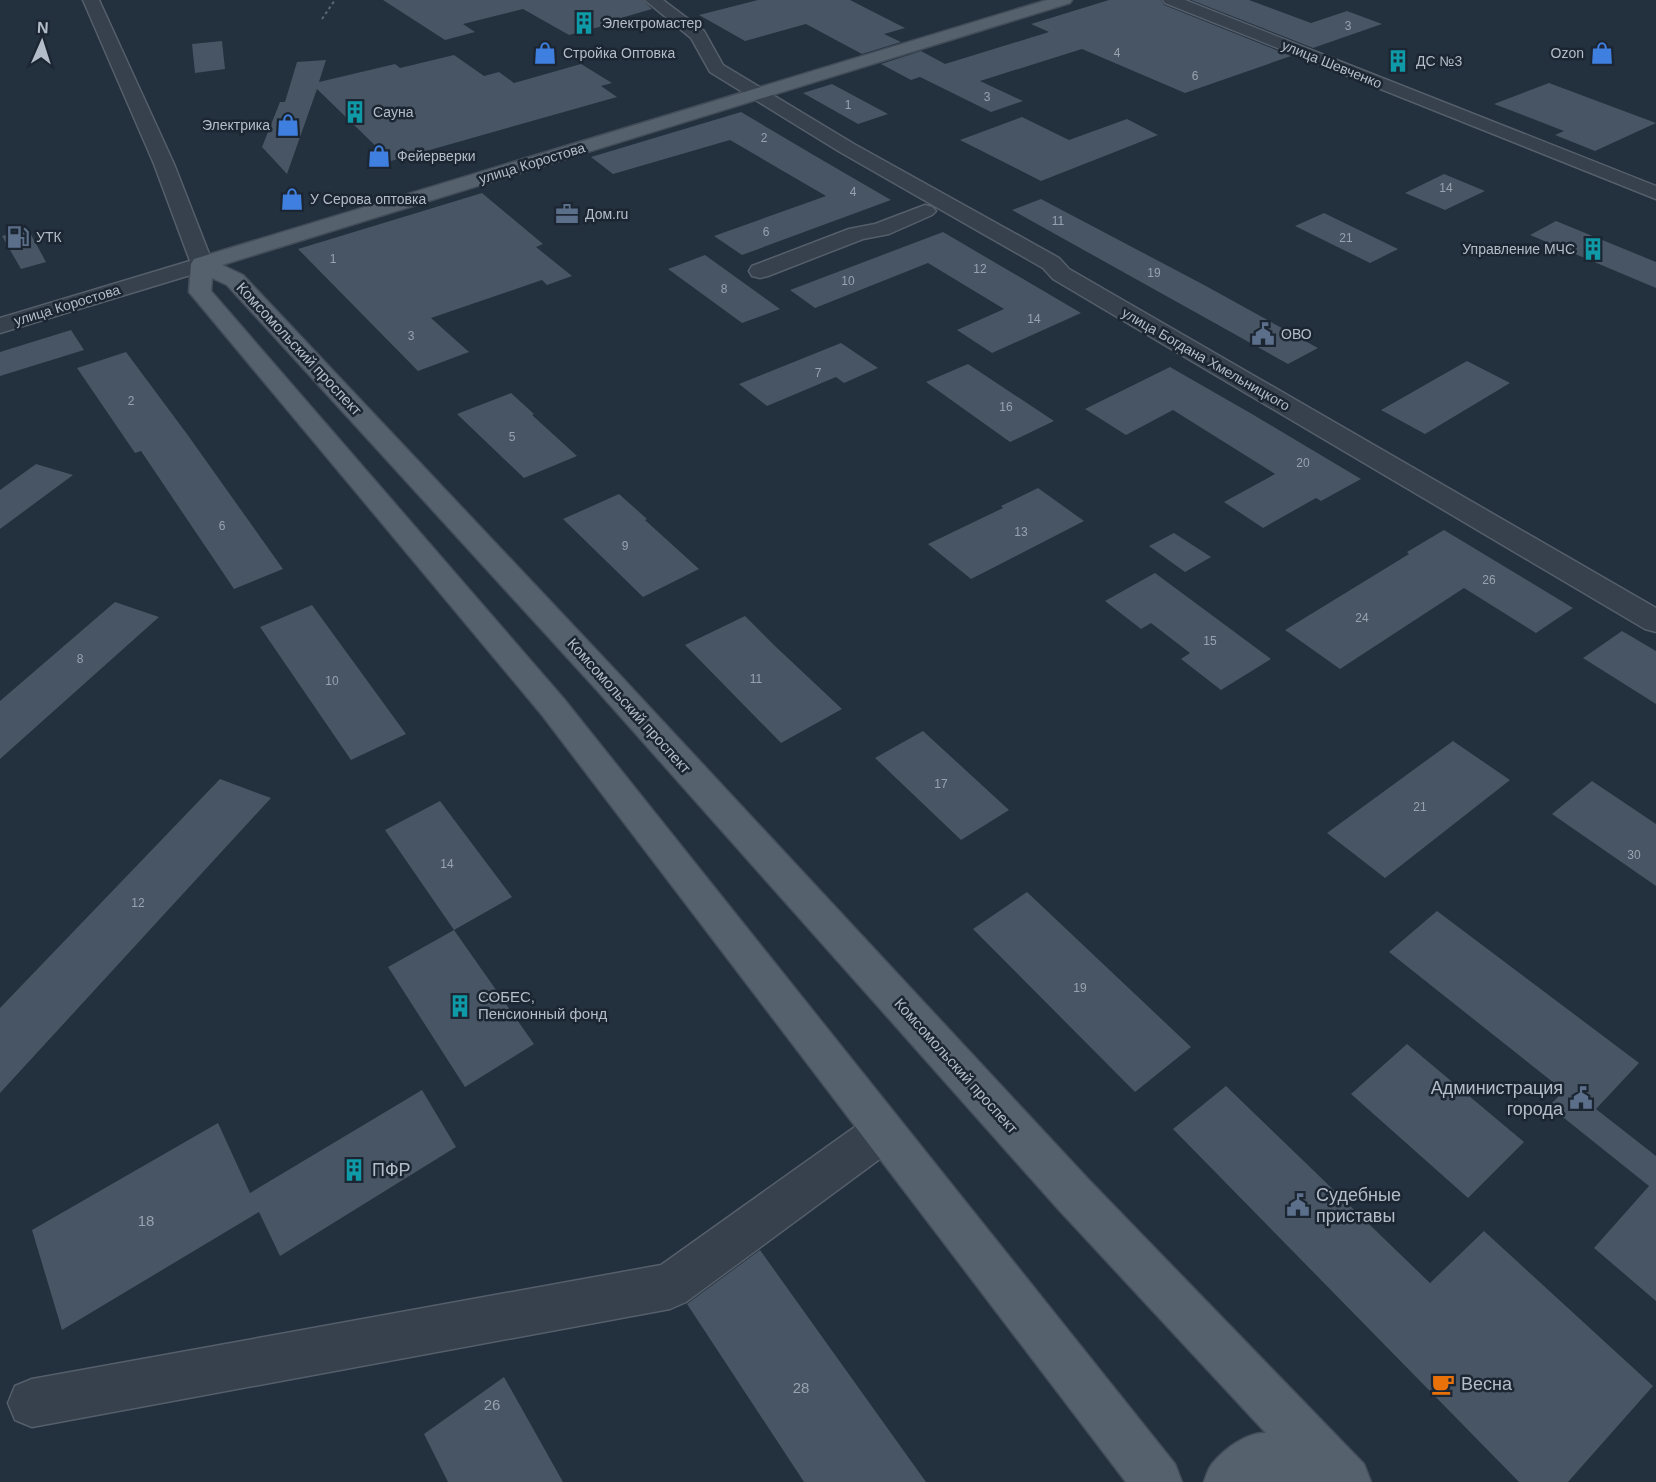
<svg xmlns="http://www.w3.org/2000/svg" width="1656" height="1482" font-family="Helvetica,sans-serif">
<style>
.building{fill:#475564}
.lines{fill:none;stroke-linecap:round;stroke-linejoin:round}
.minor-casing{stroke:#555f6b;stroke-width:3}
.major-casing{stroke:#434d59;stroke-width:3}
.minor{fill:#37414d;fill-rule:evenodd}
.major{fill:#55616d;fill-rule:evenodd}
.rail{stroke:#596675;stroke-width:2;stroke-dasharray:3 3;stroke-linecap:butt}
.labels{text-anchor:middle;stroke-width:5;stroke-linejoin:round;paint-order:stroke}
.number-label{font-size:12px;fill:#98a2b0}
.far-poi-label{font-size:14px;fill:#b3bcc9;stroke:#1c2632;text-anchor:start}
.far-street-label{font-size:14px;fill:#b3bcc9;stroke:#1c2632}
.street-label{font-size:15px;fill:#b3bcc9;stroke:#1c2632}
.poi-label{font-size:15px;fill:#b3bcc9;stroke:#1c2632;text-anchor:start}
.near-number-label{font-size:15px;fill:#98a2b0}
.near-poi-label{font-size:18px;fill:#b3bcc9;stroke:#1c2632;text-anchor:start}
</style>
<rect width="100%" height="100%" fill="#23303d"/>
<path class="building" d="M383,0H643L652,9L614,20L618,22L569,35L523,9L463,24L475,32L445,40Z
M758,0H850L905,28L884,34L901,42L862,54L806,24L745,41L699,15Z
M1109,0H1161L1164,5L1291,56L1185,93L1082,49L980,81L1023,101L991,112L920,77L911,80L881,64L921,51L945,64L1049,32L1031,24Z
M1191,0H1249L1311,23L1347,11L1382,24L1313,48Z
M222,41L225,69L195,73L192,44Z
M454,55L484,76L499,72L514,83L581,64L612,83L601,86L617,97L391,161L317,89L287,174L262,147L280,102H285L297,62L326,60L319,82L395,64L400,68Z
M1549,83L1656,123L1595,151L1555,135L1564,131L1494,104Z
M832,84L888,114L858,124L803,93Z
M741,112L817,157L891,200L742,255L714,236L826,196L730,140L613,174L591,157Z
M1022,117L1069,140L1127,119L1158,135L1041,181L960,140Z
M1444,174L1485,191L1445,210L1405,193Z
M482,193L543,244L536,247L572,276L547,285L542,280L431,318L469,352L418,371L298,249Z
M1041,199L1206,286L1318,348L1288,364L1012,210Z
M1324,213L1398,249L1370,263L1295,226Z
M1556,221L1656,262V288L1530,235Z
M28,229L46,262L21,269L2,236Z
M943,232L1081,313L992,353L957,330L1004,309L928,263L815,308L790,290Z
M705,255L780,309L742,323L668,269Z
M71,330L84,350L0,376V352Z
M841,343L878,368L844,383L836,377L767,406L739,384Z
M126,352L187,434L283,569L234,589L141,451L135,453L77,368Z
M1467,361L1510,383L1425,434L1381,410Z
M968,364L1054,421L1010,442L926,382Z
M1170,367L1252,414L1361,479L1321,501L1316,498L1263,528L1224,502L1275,474L1173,410L1126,435L1085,409Z
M511,393L534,414L532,415L577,456L524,478L457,414Z
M36,464L73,475L0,529V490Z
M1038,488L1084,521L971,579L928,544L1003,508L1001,506Z
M619,494L647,519L645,520L699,569L643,597L563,519Z
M1444,530L1573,608L1536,633L1464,588L1340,669L1285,630L1409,554L1407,552Z
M1174,533L1211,557L1185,572L1149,546Z
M1155,573L1271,659L1221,690L1181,659L1190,653L1151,623L1141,629L1105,601Z
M115,602L159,617L0,759V701Z
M312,605L406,734L351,760L260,627Z
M745,616L775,646L842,709L781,743L685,645Z
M1622,631L1656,651V704L1583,658Z
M923,731L1009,810L961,840L875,758Z
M1453,741L1510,780L1385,878L1327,833Z
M220,779L271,798L0,1093V1008Z
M1592,781L1656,824V886L1552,814Z
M440,801L512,897L454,930L385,830Z
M1027,892L1191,1047L1135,1092L973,929Z
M1437,911L1639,1063L1596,1109L1656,1156V1301L1594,1248L1649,1186L1549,1106L1564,1091L1389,952Z
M454,930L534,1044L465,1087L388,967Z
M1407,1044L1524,1142L1468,1198L1351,1094Z
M1226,1086L1430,1283L1484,1231L1653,1386L1568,1482H1519L1173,1129Z
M422,1090L456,1147L280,1256L259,1212L62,1330L32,1230L218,1123L250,1193Z
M760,1250L926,1482H804L687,1304Z
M504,1377L563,1482H448L424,1434Z"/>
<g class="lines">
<g class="minor-casing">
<path id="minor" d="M83,0H99L174,164L213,264L210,269L0,333V318L190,261L154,164Z
M645,0H663L704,31L723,65L854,144L1059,258L1069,269L1656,608V632L1645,629L1053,279L1043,268L840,152L710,72L691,38Z
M1163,0H1185L1656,186V199L1165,3Z
M925,205L932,207L936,211L932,215L889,234L863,239L768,276L760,278L752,276L749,271L752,266L849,229L875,224Z
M881,1113L896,1119L902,1133L896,1147L686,1302L670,1309L32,1427L15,1420L8,1403L15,1386L32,1379L661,1265L866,1119Z"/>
</g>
<g class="major-casing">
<path id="major" d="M1047,0H1072L1070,3L222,265L243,275L617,672L1089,1180L1364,1464L1371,1482H1204C1206,1476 1208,1469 1212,1464C1224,1449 1247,1432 1266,1433L1059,1210L595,688L227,285L212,278L211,291L564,699L1175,1464L1182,1482H1126L542,715L189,292L191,264L194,259Z"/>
</g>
<use href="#minor" class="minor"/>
<use href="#major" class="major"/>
<path class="rail" d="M322,19L335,0"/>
</g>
<defs>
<g id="building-bare" transform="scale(1.8)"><path d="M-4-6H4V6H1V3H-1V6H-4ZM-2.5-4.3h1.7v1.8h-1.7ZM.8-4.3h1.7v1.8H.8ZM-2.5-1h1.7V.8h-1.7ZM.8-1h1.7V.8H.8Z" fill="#0f9aa8" stroke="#1c2632" stroke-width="2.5" paint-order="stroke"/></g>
<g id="shop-bare" transform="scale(1.8)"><path d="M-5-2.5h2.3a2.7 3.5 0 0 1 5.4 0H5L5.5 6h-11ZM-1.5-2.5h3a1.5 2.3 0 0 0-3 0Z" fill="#3f7fe0" stroke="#1c2632" stroke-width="2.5" paint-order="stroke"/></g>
<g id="office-bare" transform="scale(1.8)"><path d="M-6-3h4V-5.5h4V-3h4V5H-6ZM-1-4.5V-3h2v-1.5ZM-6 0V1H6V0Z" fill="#5c6f8a" stroke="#1c2632" stroke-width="2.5" paint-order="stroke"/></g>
<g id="fuel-bare" transform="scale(1.8)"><path d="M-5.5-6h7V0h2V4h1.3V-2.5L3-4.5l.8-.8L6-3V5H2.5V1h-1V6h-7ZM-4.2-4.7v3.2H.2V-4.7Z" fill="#5c6f8a" stroke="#1c2632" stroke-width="2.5" paint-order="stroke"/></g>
<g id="civic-bare" transform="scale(1.8)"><path d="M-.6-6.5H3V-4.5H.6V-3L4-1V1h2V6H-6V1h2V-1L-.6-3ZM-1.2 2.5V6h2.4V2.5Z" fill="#5c6f8a" stroke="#1c2632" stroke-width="2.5" paint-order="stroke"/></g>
<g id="cafe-bare" transform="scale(1.8)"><path d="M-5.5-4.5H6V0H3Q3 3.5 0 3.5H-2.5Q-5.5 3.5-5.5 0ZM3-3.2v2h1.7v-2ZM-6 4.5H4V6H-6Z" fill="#e8710a" stroke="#1c2632" stroke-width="2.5" paint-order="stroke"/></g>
</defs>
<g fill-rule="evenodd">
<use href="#building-bare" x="584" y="23"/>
<use href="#shop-bare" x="545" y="53"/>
<use href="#shop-bare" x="1602" y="53"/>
<use href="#building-bare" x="1398" y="61"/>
<use href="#building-bare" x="355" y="112"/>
<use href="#shop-bare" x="288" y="125"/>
<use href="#shop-bare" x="379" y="156"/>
<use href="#shop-bare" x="292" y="199"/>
<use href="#office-bare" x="567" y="214"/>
<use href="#fuel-bare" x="18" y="237"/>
<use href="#building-bare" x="1593" y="249"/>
<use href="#civic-bare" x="1263" y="334"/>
<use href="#building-bare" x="460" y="1006"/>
<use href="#civic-bare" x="1581" y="1098"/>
<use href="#building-bare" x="354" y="1170"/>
<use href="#civic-bare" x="1298" y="1205"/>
<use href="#cafe-bare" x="1443" y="1384"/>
</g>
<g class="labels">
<g class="number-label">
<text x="1348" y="30">3</text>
<text x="1117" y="57">4</text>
<text x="1195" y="80">6</text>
<text x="987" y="101">3</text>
<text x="848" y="109">1</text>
<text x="764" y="142">2</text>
<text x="1446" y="192">14</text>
<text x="853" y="196">4</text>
<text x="1058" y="225">11</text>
<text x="766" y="236">6</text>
<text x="1346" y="242">21</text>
<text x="333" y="263">1</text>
<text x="980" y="273">12</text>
<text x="1154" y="277">19</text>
<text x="848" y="285">10</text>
<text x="724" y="293">8</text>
<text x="1034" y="323">14</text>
<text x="411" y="340">3</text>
<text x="818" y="377">7</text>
<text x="131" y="405">2</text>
<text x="1006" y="411">16</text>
<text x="512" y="441">5</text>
<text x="1303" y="467">20</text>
<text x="222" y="530">6</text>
<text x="1021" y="536">13</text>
<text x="625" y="550">9</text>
<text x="1489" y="584">26</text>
<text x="1362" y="622">24</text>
<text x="1210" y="645">15</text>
<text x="80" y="663">8</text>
<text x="756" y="683">11</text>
<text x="332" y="685">10</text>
<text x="941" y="788">17</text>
<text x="1420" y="811">21</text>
<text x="1634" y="859">30</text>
<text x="447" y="868">14</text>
<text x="138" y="907">12</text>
<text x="1080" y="992">19</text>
</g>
<g class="far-poi-label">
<text x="602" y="28">Электромастер</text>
<text x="563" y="58">Стройка Оптовка</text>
<text x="1584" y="58" text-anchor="end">Ozon</text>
<text x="1416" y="66">ДС №3</text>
<text x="373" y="117">Сауна</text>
<text x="270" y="130" text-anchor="end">Электрика</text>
<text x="397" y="161">Фейерверки</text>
<text x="310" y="204">У Серова оптовка</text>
<text x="585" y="219">Дом.ru</text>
<text x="36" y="242">УТК</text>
<text x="1575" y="254" text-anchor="end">Управление МЧС</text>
<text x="1281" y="339">ОВО</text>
</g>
<g class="far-street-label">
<text transform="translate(1332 64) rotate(22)" y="5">улица Шевченко</text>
<text transform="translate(532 163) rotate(-17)" y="5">улица Коростова</text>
<text transform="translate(67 305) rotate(-17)" y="5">улица Коростова</text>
<text transform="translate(1206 359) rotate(30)" y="5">улица Богдана Хмельницкого</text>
</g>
<g class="street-label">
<text transform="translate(299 349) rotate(47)" y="5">Комсомольский проспект</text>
<text transform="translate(629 706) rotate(48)" y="5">Комсомольский проспект</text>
<text transform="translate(956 1066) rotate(48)" y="5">Комсомольский проспект</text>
</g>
<g class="poi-label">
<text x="478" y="1002">СОБЕС,<tspan x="478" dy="17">Пенсионный фонд</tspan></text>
</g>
<g class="near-number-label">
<text x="146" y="1226">18</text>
<text x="801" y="1393">28</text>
<text x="492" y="1410">26</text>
</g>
<g class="near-poi-label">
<text x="1563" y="1094" text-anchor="end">Администрация<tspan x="1563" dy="21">города</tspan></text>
<text x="372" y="1176">ПФР</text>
<text x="1316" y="1201">Судебные<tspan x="1316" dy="21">приставы</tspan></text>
<text x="1461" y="1390">Весна</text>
</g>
</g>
<g transform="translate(42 42) rotate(3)" stroke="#1c2632" stroke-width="4.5" paint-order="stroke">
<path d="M0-4.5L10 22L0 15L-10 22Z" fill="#b3bcc9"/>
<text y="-9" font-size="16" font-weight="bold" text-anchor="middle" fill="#b3bcc9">N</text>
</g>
</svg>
